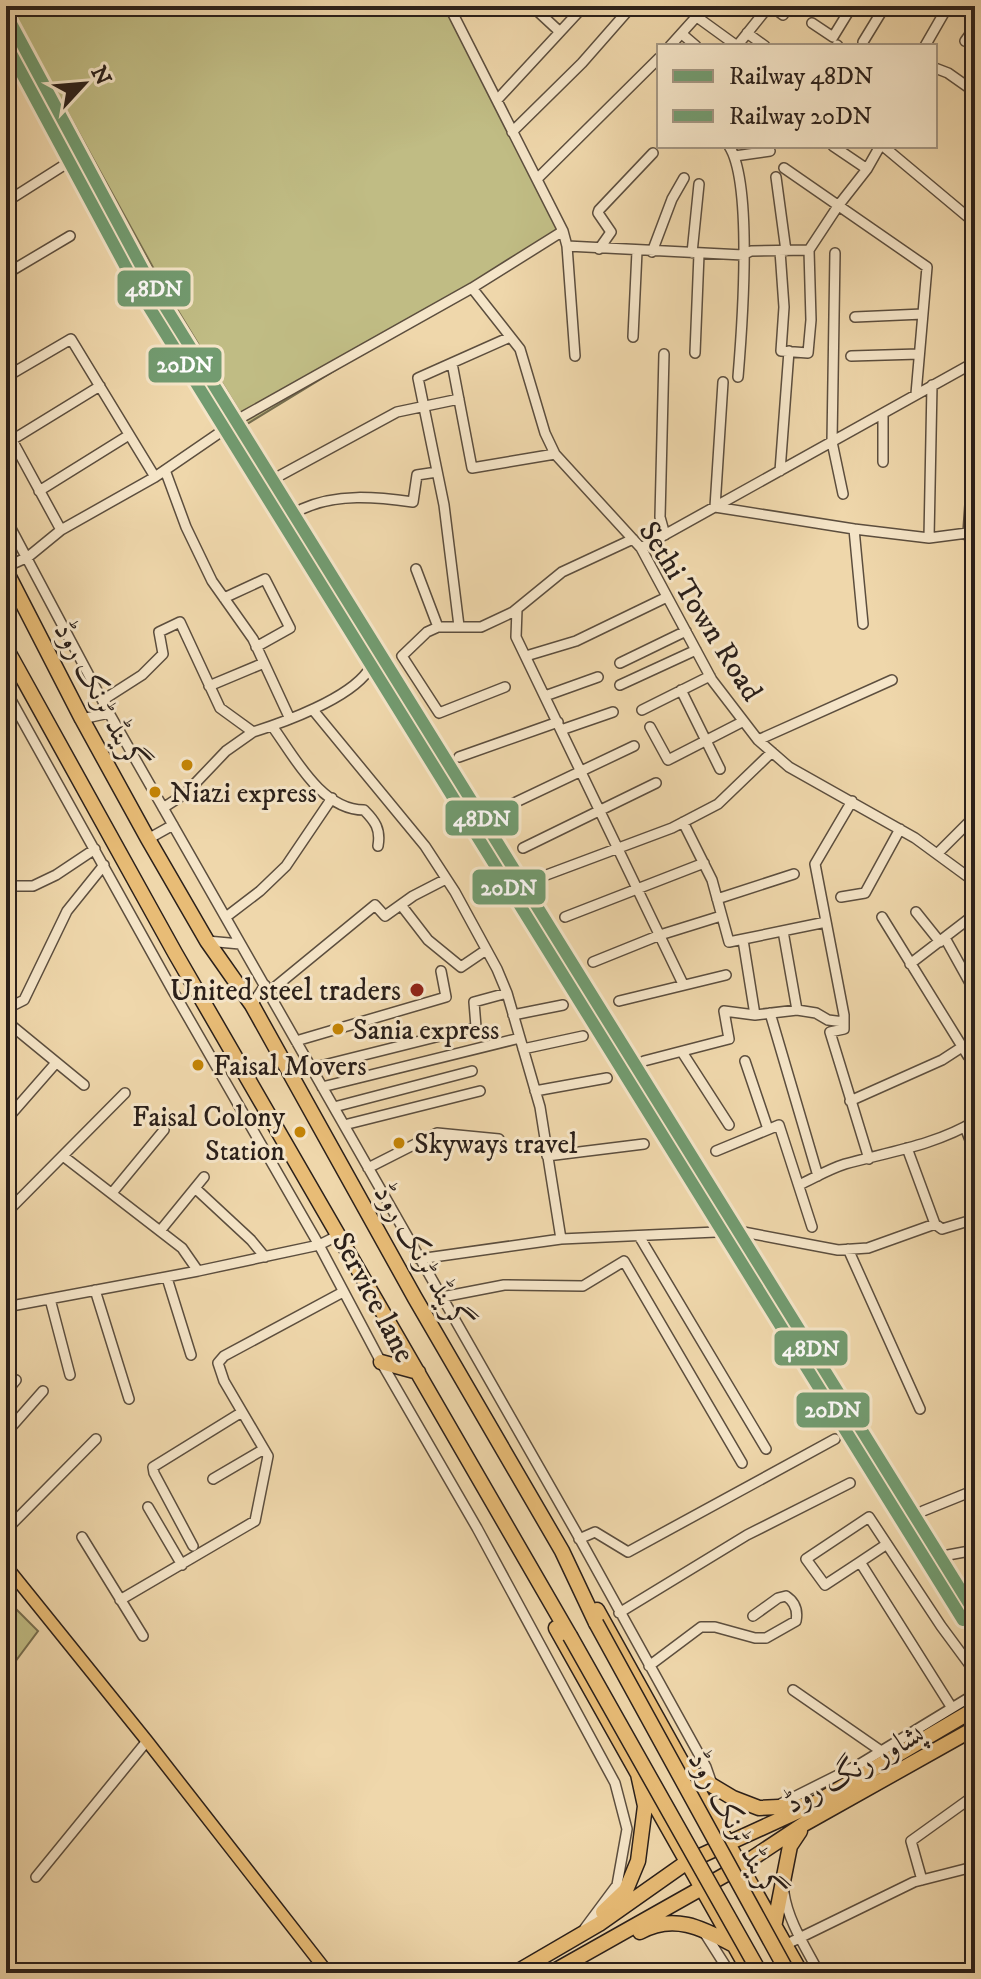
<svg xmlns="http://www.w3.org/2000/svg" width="981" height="1979" font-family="'IM FELL DW Pica',Amiri,serif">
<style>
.green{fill:#c0bc84;stroke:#766e4f;stroke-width:2}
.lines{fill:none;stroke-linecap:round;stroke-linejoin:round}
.minor-casing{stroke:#5c4e3e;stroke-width:12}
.major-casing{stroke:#2b201a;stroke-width:14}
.highway-casing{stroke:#2b201a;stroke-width:17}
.minor{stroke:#f5e5c8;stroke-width:9}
.major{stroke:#e8bc76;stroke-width:11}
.highway{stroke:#e8bc76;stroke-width:14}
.highway-bridge-casing{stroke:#2b201a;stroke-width:17;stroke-linecap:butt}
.highway-bridge{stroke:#e8bc76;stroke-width:14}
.rail-1-casing{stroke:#f5e5c8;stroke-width:18}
.rail-2-casing{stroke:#f5e5c8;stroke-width:18}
.rail-1{stroke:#729b70;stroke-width:12}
.rail-2{stroke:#729b70;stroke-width:12}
.bus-dot{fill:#c48406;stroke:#f5e5c8;stroke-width:3}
.poi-dot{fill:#8f2418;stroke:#f5e5c8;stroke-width:3}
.labels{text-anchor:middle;stroke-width:6;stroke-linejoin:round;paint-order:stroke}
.bus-label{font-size:28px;fill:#2b201a;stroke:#f5e5c8;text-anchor:start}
.street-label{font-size:30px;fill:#2b201a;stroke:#f5e5c8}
.poi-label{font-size:30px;fill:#2b201a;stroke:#f5e5c8;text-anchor:end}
.line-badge{stroke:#f5e5c8;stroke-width:3}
.badge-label{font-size:22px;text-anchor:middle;font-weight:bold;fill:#fff}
</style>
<rect width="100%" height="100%" fill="#efd7ab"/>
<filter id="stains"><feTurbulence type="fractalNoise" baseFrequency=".0025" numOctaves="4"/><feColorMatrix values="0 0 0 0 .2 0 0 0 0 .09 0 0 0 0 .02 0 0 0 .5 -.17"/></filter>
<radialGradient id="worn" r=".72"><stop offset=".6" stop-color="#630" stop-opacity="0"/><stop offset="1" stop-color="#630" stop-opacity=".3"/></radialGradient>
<path class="green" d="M9,6H444L563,231L247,424L166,291Z
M6,1599L38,1631L6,1674Z"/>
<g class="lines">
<g class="minor-casing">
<path id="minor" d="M449,6L563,231L567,246L743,255L751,251L809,250
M532,6L560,32
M771,6L783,15L789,6
M697,17L737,46L769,6
M812,23L833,37L852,6
M747,33L765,46
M682,34L696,46
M965,41L975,27
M863,42L885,6
M837,45L838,46
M670,46L706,6
M925,46L948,6
M935,68L948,73L975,92
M497,100L584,6
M512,132L582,63L632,6
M729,146C753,183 742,329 738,377
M833,146L867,169
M883,146L975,223
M735,156L770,151
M784,168L927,267L916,394
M776,177L786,251
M537,179L659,58
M6,202L69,162
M567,246L575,356
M599,249L611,232L598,213L599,210L653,153
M780,251L784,307L781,351L808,353L811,320L809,250L838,206L867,169L880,146
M652,252L672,199L684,178
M692,253L699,184
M835,253L832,442L843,494
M6,274L70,236
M472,288L520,349L545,433L555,454L641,548L712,680L758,740L789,767L915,838L975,882
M855,317L923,314
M633,337L637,251
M695,353L699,254
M664,354L660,517L665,535
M851,356L919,354
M452,363L472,468L555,454
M971,364L975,343
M6,377L71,339L155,477
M723,382L715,507L854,529L863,624
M883,414V462
M6,429L61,530
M975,433L968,534L975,556
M12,440L100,386
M165,470L186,527L212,581L253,639L290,719
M780,471L789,351
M281,475L397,412L459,399
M39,491L129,435
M302,509C337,493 376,497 413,502L417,475L437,472
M6,519L109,713L576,1532L706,1767L712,1784
M854,529L929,538L975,532
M929,538L932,385
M641,548L975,362
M6,567L28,557L61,530L155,477L244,416L472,288L563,231
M416,569L438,627
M224,598L265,579L290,628L256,647
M517,609L516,637L683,984
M459,626L444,505L418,378L510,337
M526,656L576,641L667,597
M620,663L686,631
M620,685L696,650
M209,686L264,663
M505,687L439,713L402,656L427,632L438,627H481L513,612L562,572L633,539
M681,690L720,769
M6,691L173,991L319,1245L381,1362L477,1528L615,1783L627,1829L617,1885L585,1928
M545,696L598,677
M103,700L142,675L163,654L159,632L180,622L220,708L253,732C285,722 348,699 368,671
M313,710L425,846L455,892L497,969L507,993L540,1107L561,1239
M642,710L710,676
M82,719L109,713
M272,726C294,756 321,810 364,810C375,821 381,829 378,846
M650,727L668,760L742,722
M561,730L613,712
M758,740L892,680
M459,757L558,722
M852,801L815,864L844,1015V1029L830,1032L869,1159
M163,808L186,793L226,751L253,732
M493,813L634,746
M683,822L712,880L729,942L826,922
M148,839L173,825
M523,848L656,783
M937,854L975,816
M541,877L672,828L718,804L772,752
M6,886H33L56,875L95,849
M841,897L865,893L900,829
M717,899L794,874
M401,905L428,940L461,967L486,950
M916,912L940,942
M226,917L260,891L286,866L332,798
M565,917L704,863
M882,917L968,1056L975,1063
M783,931L797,1010
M945,938L975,992
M743,940L755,1015
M207,941L240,944
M593,962L660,935L721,916
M910,964L975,914
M269,992L375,905L385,916L413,896L446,879
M619,1001L726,975
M252,1005L265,985
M6,1009L24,1000L67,911L104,865
M770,1013L818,1176
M513,1015L563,1005
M6,1021L84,1085
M296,1041L446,997L441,971
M523,1049L583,1036
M682,1052L729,1125
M644,1061L729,1039L724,1011L755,1015L797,1010L816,1013L828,1020L844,1022
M745,1061L768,1129
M312,1068L476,1027L474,1002L507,993
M322,1087L520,1038
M535,1091L607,1078
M850,1101L942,1060L962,1047
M334,1107L472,1071
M6,1120L55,1064
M344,1125L480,1091
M965,1127L975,1153
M907,1148L935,1224L942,1229L975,1219
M716,1151L779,1125L812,1227
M63,1156L182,1248L198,1271
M547,1156L644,1144
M368,1168L437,1133L499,1139
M799,1185C814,1178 829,1169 845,1164C888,1152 936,1145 975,1121
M195,1188L251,1240L265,1257
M112,1193L164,1130
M6,1213L125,1093
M160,1231L204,1177
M639,1236L766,1449
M848,1249L920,1409
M419,1259L561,1239L738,1231L838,1250L868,1248L935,1224
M167,1278L191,1355
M95,1290L129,1399
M442,1297L504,1285L583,1286L624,1261L742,1463
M50,1299L70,1375
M6,1307L198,1271L319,1245L339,1235
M6,1392L16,1380
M6,1433L43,1391
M213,1479L264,1449
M148,1507L182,1565
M923,1511L975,1490
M6,1530L96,1439
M82,1537L143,1636
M579,1539L595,1532L628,1552L835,1439
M887,1544L860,1562L952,1708
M193,1546L154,1473L153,1467L242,1412
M948,1555L975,1550
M860,1562L825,1585L806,1559L869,1517L941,1626L975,1672
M120,1600L255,1521L268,1456L224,1381L218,1363L224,1356L343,1292
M619,1613L747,1535L850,1483
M649,1666L701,1627H715L755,1638H766L796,1621C798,1611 795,1602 786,1596L778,1598L753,1616
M793,1690L881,1751
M782,1803L860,1764L975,1694
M36,1877L147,1741
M922,1880L911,1841L975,1795
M784,1893C788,1921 806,1948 819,1973
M704,1932L730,1973
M785,1945L914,1882L969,1868L975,1863"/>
</g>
<g class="major-casing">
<path id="major" d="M6,1566L147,1741L328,1973"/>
</g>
<g class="highway-casing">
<path id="highway" d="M6,571L82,719L148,839L207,941L252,1005L415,1298L562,1551L596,1623
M6,648L175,953L570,1636
M381,1362L418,1372
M597,1610L686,1770L733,1798L759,1808L801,1806
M556,1628L638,1774L645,1806L638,1861L626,1890L603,1912
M687,1771L801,1973
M646,1789L750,1973
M774,1927L790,1846L800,1831
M640,1932C673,1913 702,1928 732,1944
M515,1973L599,1924L687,1862L812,1805L975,1709
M551,1973L739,1867L804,1824L975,1728"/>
</g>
<use href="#minor" class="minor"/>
<use href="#major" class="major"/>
<use href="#highway" class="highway"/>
<g class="highway-bridge-casing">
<path id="highway-bridge" d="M596,1623L788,1973
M570,1636L760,1973"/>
</g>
<use href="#highway-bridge" class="highway-bridge"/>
<g class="rail-1-casing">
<path id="rail-1" d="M6,14L148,279L975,1613"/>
</g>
<g class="rail-2-casing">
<path id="rail-2" d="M6,44L136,286L963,1620"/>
</g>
<use href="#rail-1" class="rail-1"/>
<use href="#rail-2" class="rail-2"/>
</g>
<g class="bus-dot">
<circle cx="187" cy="765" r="7"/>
<circle cx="155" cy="792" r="7"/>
<circle cx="338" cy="1029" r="7"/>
<circle cx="198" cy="1065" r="7"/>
<circle cx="300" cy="1132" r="7"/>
<circle cx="399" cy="1143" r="7"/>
</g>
<circle class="poi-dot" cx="417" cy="990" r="8"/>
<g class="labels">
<g class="bus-label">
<text x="170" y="802">Niazi express</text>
<text x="353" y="1039">Sania express</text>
<text x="213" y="1075">Faisal Movers</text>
<text x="285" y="1126" text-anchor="end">Faisal Colony<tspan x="285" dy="34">Station</tspan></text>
<text x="414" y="1153">Skyways travel</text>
</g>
<g class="street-label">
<text transform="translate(701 611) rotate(58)" y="10">Sethi Town Road</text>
<text transform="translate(101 696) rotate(62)" y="10">گرینڈ ٹرنک روڈ</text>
<text transform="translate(423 1257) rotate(60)" y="10">گرینڈ ٹرنک روڈ</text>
<text transform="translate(374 1297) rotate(62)" y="10">Service lane</text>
<text transform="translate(854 1768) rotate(-29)" y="10">پشاور رنگ روڈ</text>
<text transform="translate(736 1825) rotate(61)" y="10">گرینڈ ٹرنک روڈ</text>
</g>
<g class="poi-label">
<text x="401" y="1000">United steel traders</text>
</g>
</g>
<g class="line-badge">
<rect x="116" y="269" width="76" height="39" rx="8" fill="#729b70"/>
<rect x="147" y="346" width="76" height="38" rx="8" fill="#729b70"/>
<rect x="444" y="799" width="76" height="38" rx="8" fill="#729b70"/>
<rect x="471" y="868" width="76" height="38" rx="8" fill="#729b70"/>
<rect x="773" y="1329" width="76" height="38" rx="8" fill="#729b70"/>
<rect x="795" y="1391" width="76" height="38" rx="8" fill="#729b70"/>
</g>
<g class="badge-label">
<text x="154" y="296">48DN</text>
<text x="185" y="372">20DN</text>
<text x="482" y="826">48DN</text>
<text x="509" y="895">20DN</text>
<text x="811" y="1356">48DN</text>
<text x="833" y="1417">20DN</text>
</g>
<rect width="981" height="1979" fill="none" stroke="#efd7ab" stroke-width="32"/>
<rect x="8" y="8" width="965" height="1963" fill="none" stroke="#2b201a" stroke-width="4"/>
<rect x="16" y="16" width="949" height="1947" fill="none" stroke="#2b201a" stroke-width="2"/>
<rect x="657" y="44" width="280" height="104" fill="#f5e5c8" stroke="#a49682" stroke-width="2"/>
<rect x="673" y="70" width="40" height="12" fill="#729b70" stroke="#a49682" stroke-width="2"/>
<text x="729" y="84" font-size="24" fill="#2b201a">Railway 48DN</text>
<rect x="673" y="110" width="40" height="12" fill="#729b70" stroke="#a49682" stroke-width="2"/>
<text x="729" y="124" font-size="24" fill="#2b201a">Railway 20DN</text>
<g transform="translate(84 84) rotate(64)" stroke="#f5e5c8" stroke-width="6" paint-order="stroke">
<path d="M0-6L14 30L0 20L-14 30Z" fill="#2b201a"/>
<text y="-12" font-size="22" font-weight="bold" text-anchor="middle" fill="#2b201a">N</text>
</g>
<rect width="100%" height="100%" filter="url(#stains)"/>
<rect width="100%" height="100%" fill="url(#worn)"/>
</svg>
